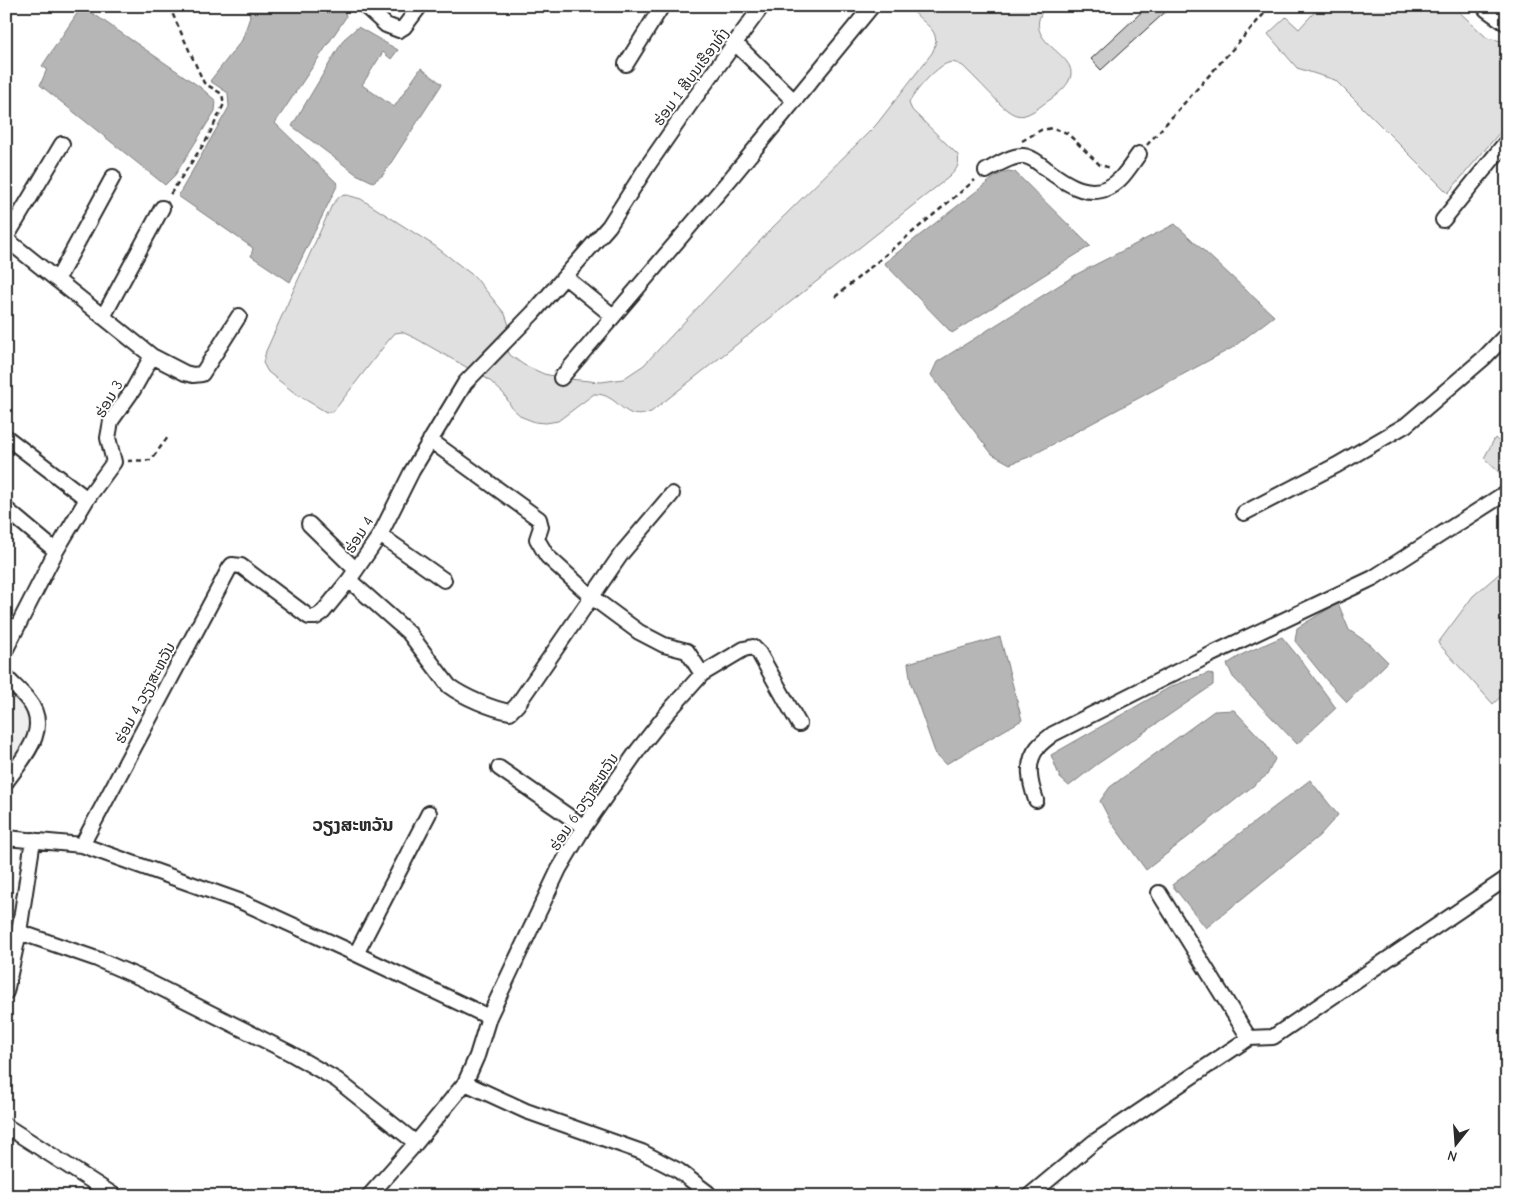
<svg xmlns="http://www.w3.org/2000/svg" width="1513" height="1202" font-family="'Comic Neue','Noto Sans Lao',sans-serif">
<style>
.built{fill:#efefef}
.green{fill:#e0e0e0;stroke:#868686}
.water{fill:#b6b6b6;stroke:#7e7e7e}
.building{fill:#cbcbcb;stroke:#2b2b2b}
.lines{fill:none;stroke-linecap:round;stroke-linejoin:round}
.minor-casing{stroke:#2b2b2b;stroke-width:18}
.trunk-casing{stroke:#2b2b2b;stroke-width:28}
.path{stroke:#2b2b2b;stroke-width:2.5;stroke-dasharray:5 4;stroke-linecap:butt}
.minor{stroke:#fff;stroke-width:14}
.trunk{stroke:#fff;stroke-width:24}
.labels{text-anchor:middle;stroke-width:4;stroke-linejoin:round;paint-order:stroke}
.street-label{font-size:15px;fill:#2b2b2b;stroke:#fff}
.quarter-label{font-size:18px;font-weight:bold;fill:#2b2b2b;stroke:#fff}
</style>
<rect width="100%" height="100%" fill="#fff"/>
<filter id="ink" filterUnits="userSpaceOnUse"><feTurbulence type="fractalNoise" baseFrequency=".02" numOctaves="2"/><feDisplacementMap in="SourceGraphic" scale="10" xChannelSelector="R" yChannelSelector="G"/><feConvolveMatrix kernelMatrix="1 2 1 2 8 2 1 2 1" color-interpolation-filters="sRGB"/></filter>
<g filter="url(#ink)">
<path class="built" d="M6,681L42,714L6,772Z"/>
<path class="green" d="M910,6H1046C1011,51 1112,55 1051,99C1044,103 1036,111 1028,114C1017,119 1009,112 1001,105C989,92 976,79 963,66C958,64 954,61 948,63C936,67 915,91 909,103L912,110L958,155C960,166 956,170 949,177L651,412C622,424 620,393 594,394L558,421L546,423L535,422L522,417L512,408L504,394L489,380L415,338L402,332L395,333L388,341L333,412H326L296,394L268,372L263,363L266,351L332,205L340,196L347,195L361,199L435,246L475,277L505,314L510,328L506,347L510,355L524,365L544,374L568,379L601,382L623,379L644,365L772,228L876,125L932,53C945,28 920,25 910,6Z
M1320,6H1453L1487,38L1507,42V124L1448,193L1335,80L1297,68L1268,34L1286,17L1299,29Z
M1495,438L1507,449V480L1484,458Z
M1507,567V691L1493,704L1438,643L1473,596Z"/>
<path class="water" d="M82,6L200,87L216,101L215,111L175,175L165,185L40,85L47,69L42,66Z
M248,6H344L346,17L275,123L338,184L290,282L251,256L253,248L178,196L229,107L228,93L210,81L242,40L250,17Z
M358,27L398,50L391,59L383,52L362,85L394,107L421,68L442,84L383,175L373,182L356,174L292,126L344,39Z
M1008,171L1015,172L1090,246L952,333L884,263L996,176Z
M1175,224L1274,316L1232,348L1029,457L1010,464L992,454L931,375L937,362L1077,274Z
M1338,603L1349,630L1371,645L1388,662L1347,702L1328,682L1295,641L1297,628Z
M1000,637L1022,720L946,764L936,755L911,684L908,663Z
M1282,637L1300,659L1336,708L1297,744L1233,677L1227,664L1243,654Z
M1209,673L1213,675V685L1096,765L1069,786L1060,778L1051,755L1172,686Z
M1234,710L1265,743L1275,759L1267,775L1146,870L1111,822L1100,801L1110,787L1214,711Z
M1310,780L1338,815L1319,836L1206,928L1172,885Z"/>
<path class="building" d="M1148,6H1172L1101,70L1091,59Z"/>
<g class="lines">
<g class="minor-casing">
<path id="minor" d="M365,6L386,25L399,30L404,27L420,6
M735,43L794,101
M626,64L662,6
M986,171C997,165 1010,156 1022,156C1029,155 1039,163 1045,168C1067,185 1095,204 1120,179C1127,172 1133,162 1139,154
M1443,220L1507,141
M6,238L62,144
M6,239L152,356L185,373L193,375L202,374L239,316
M565,277L613,316
M57,280L113,177
M103,317L162,208
M561,378L731,178L872,6
M6,437L87,499
M430,440L539,519L541,527L537,539L547,556L593,598L639,632L664,645L687,651L702,674
M6,509L56,551
M1244,513L1337,465L1406,425L1484,358L1507,334
M309,524L356,570
M380,535L444,580
M349,580L409,633L449,686C464,697 492,709 510,712L517,705L622,553L672,494
M6,649L56,551L87,499L114,462L108,438L111,421L133,390L152,356
M6,677C13,685 22,692 28,700C52,729 23,758 6,782
M499,768L584,827
M1036,800C1030,783 1025,762 1038,747C1042,742 1048,738 1053,734L1212,654L1373,578L1507,492
M6,838L82,845L242,902L356,954L489,1017
M82,845L229,569L232,565L241,566L309,617H316L323,612L349,580L380,535L412,471L465,383L533,313L609,226L646,168L691,103L762,6
M1159,893L1249,1038L1273,1037L1507,878
M19,932L97,959L141,978L290,1053L337,1080L416,1143
M356,954L429,813
M6,992L19,932L33,840
M465,1083L526,1111L642,1152L679,1171L708,1193
M6,1126L115,1196
M369,1196L416,1143L465,1083L477,1056L489,1017L559,869L584,827L638,750L668,712L702,674L744,649L753,647L759,653L799,724
M1029,1196L1094,1142L1249,1038"/>
</g>
<g class="trunk-casing">
<path id="trunk" d="M1490,6L1507,18"/>
</g>
<path class="path" d="M169,6L204,83L222,94L224,104L207,139L169,196
M1022,141L1041,130L1053,128L1067,133L1100,165L1111,168
M1147,145L1271,6
M835,297L975,180
M128,461L151,460L168,437"/>
<use href="#minor" class="minor"/>
<use href="#trunk" class="trunk"/>
</g>
</g>
<g class="labels">
<g class="street-label">
<text transform="translate(691 77) rotate(-54)" y="5">ຮ່ອມ 1 ສີບຸນເຮືອງທົ່ງ</text>
<text transform="translate(109 399) rotate(-60)" y="5">ຮ່ອມ 3</text>
<text transform="translate(359 535) rotate(-58)" y="5">ຮ່ອມ 4</text>
<text transform="translate(145 693) rotate(-62)" y="5">ຮ່ອມ 4 ວຽງສະຫວັນ</text>
<text transform="translate(584 802) rotate(-57)" y="5">ຮ່ອມ 6 ວຽງສະຫວັນ</text>
</g>
<g class="quarter-label">
<text x="353" y="831">ວຽງສະຫວັນ</text>
</g>
</g>
<rect width="1513" height="1202" fill="none" stroke="#fff" stroke-width="25"/>
<rect x="12" y="12" width="1488" height="1177" fill="none" stroke="#2b2b2b" stroke-width="2" filter="url(#ink)"/>
<g transform="translate(1456 1144) rotate(197)" stroke="#ffffff" stroke-width="4" paint-order="stroke">
<path d="M0-4L9 19L0 12L-9 19Z" fill="#2b2b2b"/>
<text y="-8" font-size="14" font-weight="bold" text-anchor="middle" fill="#2b2b2b">N</text>
</g>
</svg>
